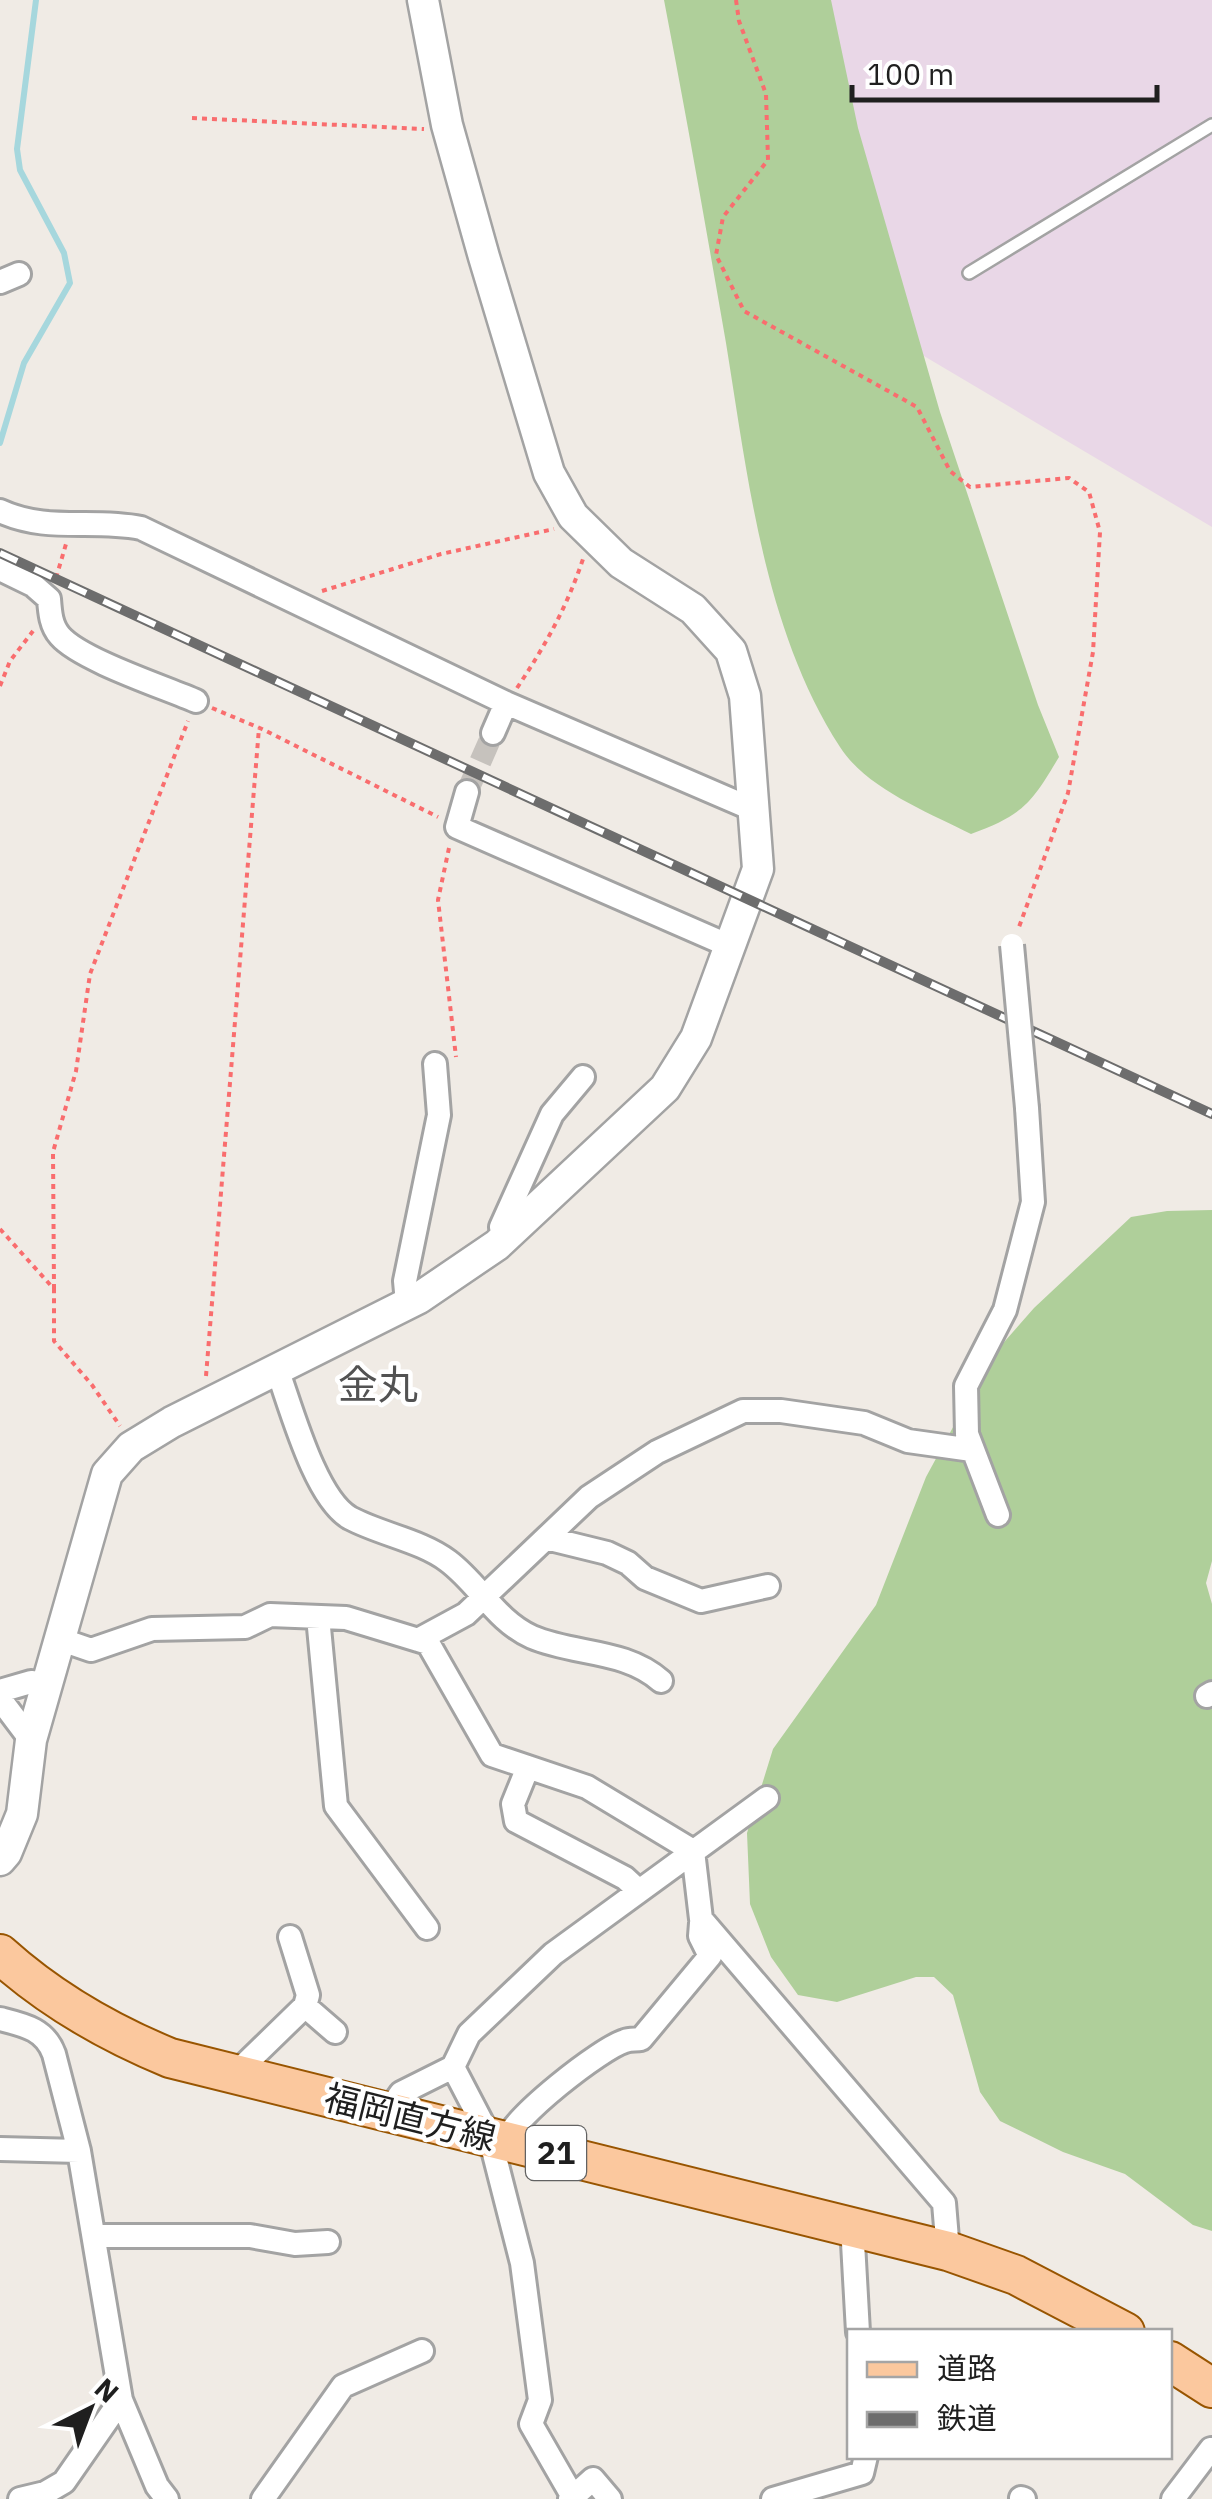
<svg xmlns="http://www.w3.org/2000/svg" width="1212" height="2499" font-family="'IBM Plex Sans','Noto Sans JP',sans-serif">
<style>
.industrial{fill:#e9d7e7}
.forest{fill:#afcf9a}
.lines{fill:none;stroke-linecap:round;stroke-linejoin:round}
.stream{stroke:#a6d7dd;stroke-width:6}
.minor-tunnel{stroke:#c6c2bd;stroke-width:22;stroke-dasharray:22 11;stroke-linecap:butt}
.service-casing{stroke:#a3a3a3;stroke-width:16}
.minor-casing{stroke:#a3a3a3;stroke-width:28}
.tertiary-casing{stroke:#a3a3a3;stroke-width:35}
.primary-casing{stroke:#985501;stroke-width:42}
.path{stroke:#f96d6e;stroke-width:4;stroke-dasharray:5 5;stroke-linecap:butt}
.service{stroke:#fff;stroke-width:11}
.minor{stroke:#fff;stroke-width:22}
.tertiary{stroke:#fff;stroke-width:30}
.primary{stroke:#fbc89e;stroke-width:38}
.rail-casing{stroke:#6d6d6d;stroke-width:10}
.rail{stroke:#fff;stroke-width:6;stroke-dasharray:19;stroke-linecap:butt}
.minor-bridge-casing{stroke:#a3a3a3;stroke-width:28;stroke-linecap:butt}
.minor-bridge{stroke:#fff;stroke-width:22}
.labels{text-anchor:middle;stroke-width:9;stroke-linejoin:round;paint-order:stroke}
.shield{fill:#fff;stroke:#626262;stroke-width:2.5}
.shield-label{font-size:32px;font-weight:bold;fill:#1f1f1f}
.street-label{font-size:35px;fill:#1f1f1f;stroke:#fff}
.quarter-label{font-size:40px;fill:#525252;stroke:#fff}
</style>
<rect width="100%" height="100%" fill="#f0ebe5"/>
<path class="industrial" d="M732,0H1212V527L902,343Z"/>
<path class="forest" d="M664,0H831L858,128L940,412L1038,705L1059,757C1031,804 1023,815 971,834C928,812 867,789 840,747C764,629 748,478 726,343C706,228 686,114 664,0Z
M1212,1210V1561L1206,1583L1212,1604V2231L1193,2225L1125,2174L1063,2152L1000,2121L980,2092L953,1995L934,1977H916L837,2002L798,1995L771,1957L750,1904L747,1833L773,1749L876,1605L926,1477L991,1357L1034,1308L1131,1217L1167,1211Z"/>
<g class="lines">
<path class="stream" d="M0,443L24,363L70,283L64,253L20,170L17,149L36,0"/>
<path class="minor-tunnel" d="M467,792L493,733"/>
<g class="service-casing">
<path id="service" d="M969,273L1212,125"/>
</g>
<g class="minor-casing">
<path id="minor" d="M0,282L19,274
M0,511C48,533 91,518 141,528L506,703L752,809
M0,569L33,585L49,599C50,613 51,626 60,636C81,660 164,687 196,701
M493,733L506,703
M467,792L457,827L732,947
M505,1237L501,1227L552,1114L583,1077
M407,1303L405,1281L439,1115L435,1064
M277,1369C291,1407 315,1498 350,1518C380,1534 422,1541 448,1561C479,1584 496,1621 532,1637C574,1655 625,1649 661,1681
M998,1515L967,1434L966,1386L1005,1310L1033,1202L1027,1108
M546,1538L589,1497L657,1452L743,1411H781L864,1423L908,1441L972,1450
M318,1617L336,1806L427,1928
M59,1639L91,1650L152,1629L245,1627L270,1615L346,1618L428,1643L492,1755L587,1787L693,1851L701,1919L944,2203L948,2251
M418,1640L466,1614L546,1538L607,1553L628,1563L645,1578L701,1601L768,1586
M0,1691L31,1682L45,1684
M1207,1696L1212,1693
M0,1699L31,1740
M528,1767L513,1804L516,1821L625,1878L638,1890
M305,2006L335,2032
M0,2019C24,2025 45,2029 54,2054L79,2151L121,2400L157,2486L167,2499
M453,2067L490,2138L522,2263L540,2400L531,2424L573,2497L570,2499
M234,2075L305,2006L308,1995L290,1937
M387,2113L401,2093L453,2067L469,2034L553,1954L767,1798
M506,2141C512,2118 601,2048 625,2041C630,2039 636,2040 641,2039L710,1956L700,1936L701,1923
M0,2149L79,2151
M852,2225L858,2332
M95,2236H250L295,2244L328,2242
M573,2497L593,2479L610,2499
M1021,2498L1024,2499
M20,2499L45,2493L64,2482L121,2400
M263,2499L343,2386L422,2351
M773,2499L862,2473L866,2456
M1173,2499L1211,2449"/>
</g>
<g class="tertiary-casing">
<path id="tertiary" d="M0,1860L6,1853L22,1814L31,1740L107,1474L131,1447L172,1422L419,1298L497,1245L665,1088L696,1038L758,869L745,696L731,651L693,609L621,563L573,516L549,473L484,257L447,125L423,0"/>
</g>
<g class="primary-casing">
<path id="primary" d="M0,1954C51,2000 107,2032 170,2058L948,2251L1016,2275L1125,2332
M1170,2361L1212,2388"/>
</g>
<path class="path" d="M736,0L739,21L766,94L768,160L723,217L716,255L744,311L917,407L950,471L970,487L1069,478L1089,492L1100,532L1093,652L1068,793L1019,927
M192,118L424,129
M56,578L66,544
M322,591L441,554L554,529
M0,686L10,661L33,631
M517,688C545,646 567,607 583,559
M212,708L262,729L438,817
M449,848L438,900L456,1057
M0,1229L54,1289V1341L92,1385L120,1426
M54,1289L53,1152L76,1071L90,974L188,721
M206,1376L259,728"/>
<use href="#service" class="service"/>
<use href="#minor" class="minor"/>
<use href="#tertiary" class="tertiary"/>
<use href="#primary" class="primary"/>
<g class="rail-casing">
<path id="rail" d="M0,553L1212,1114"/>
</g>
<use href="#rail" class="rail"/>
<g class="minor-bridge-casing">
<path id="minor-bridge" d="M1012,945L1027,1108"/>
</g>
<use href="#minor-bridge" class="minor-bridge"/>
</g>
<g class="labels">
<rect class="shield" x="526" y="2126" width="60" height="54" rx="8"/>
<g class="shield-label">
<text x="556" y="2164">21</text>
</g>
<g class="street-label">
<text transform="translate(410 2118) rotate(14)" y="12">福岡直方線</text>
</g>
<g class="quarter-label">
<text x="378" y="1399">金丸</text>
</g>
</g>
<rect x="847" y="2329" width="325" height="130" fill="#ffffff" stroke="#a5a5a5" stroke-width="2.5"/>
<rect x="867" y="2362" width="50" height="15" fill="#fbc89e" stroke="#a5a5a5" stroke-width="2.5"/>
<text x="937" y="2379" font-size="30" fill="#1f1f1f">道路</text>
<rect x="867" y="2412" width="50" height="15" fill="#6d6d6d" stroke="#a5a5a5" stroke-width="2.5"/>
<text x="937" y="2429" font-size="30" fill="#1f1f1f">鉄道</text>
<g transform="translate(90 2409) rotate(42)" stroke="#ffffff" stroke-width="8" paint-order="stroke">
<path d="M0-8L18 38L0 25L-18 38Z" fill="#1f1f1f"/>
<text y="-15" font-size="28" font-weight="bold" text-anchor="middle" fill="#1f1f1f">N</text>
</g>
<path d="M852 85v15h305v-15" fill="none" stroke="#1f1f1f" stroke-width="5"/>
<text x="867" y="85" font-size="30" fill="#1f1f1f" stroke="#ffffff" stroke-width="8" paint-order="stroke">100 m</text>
</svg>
